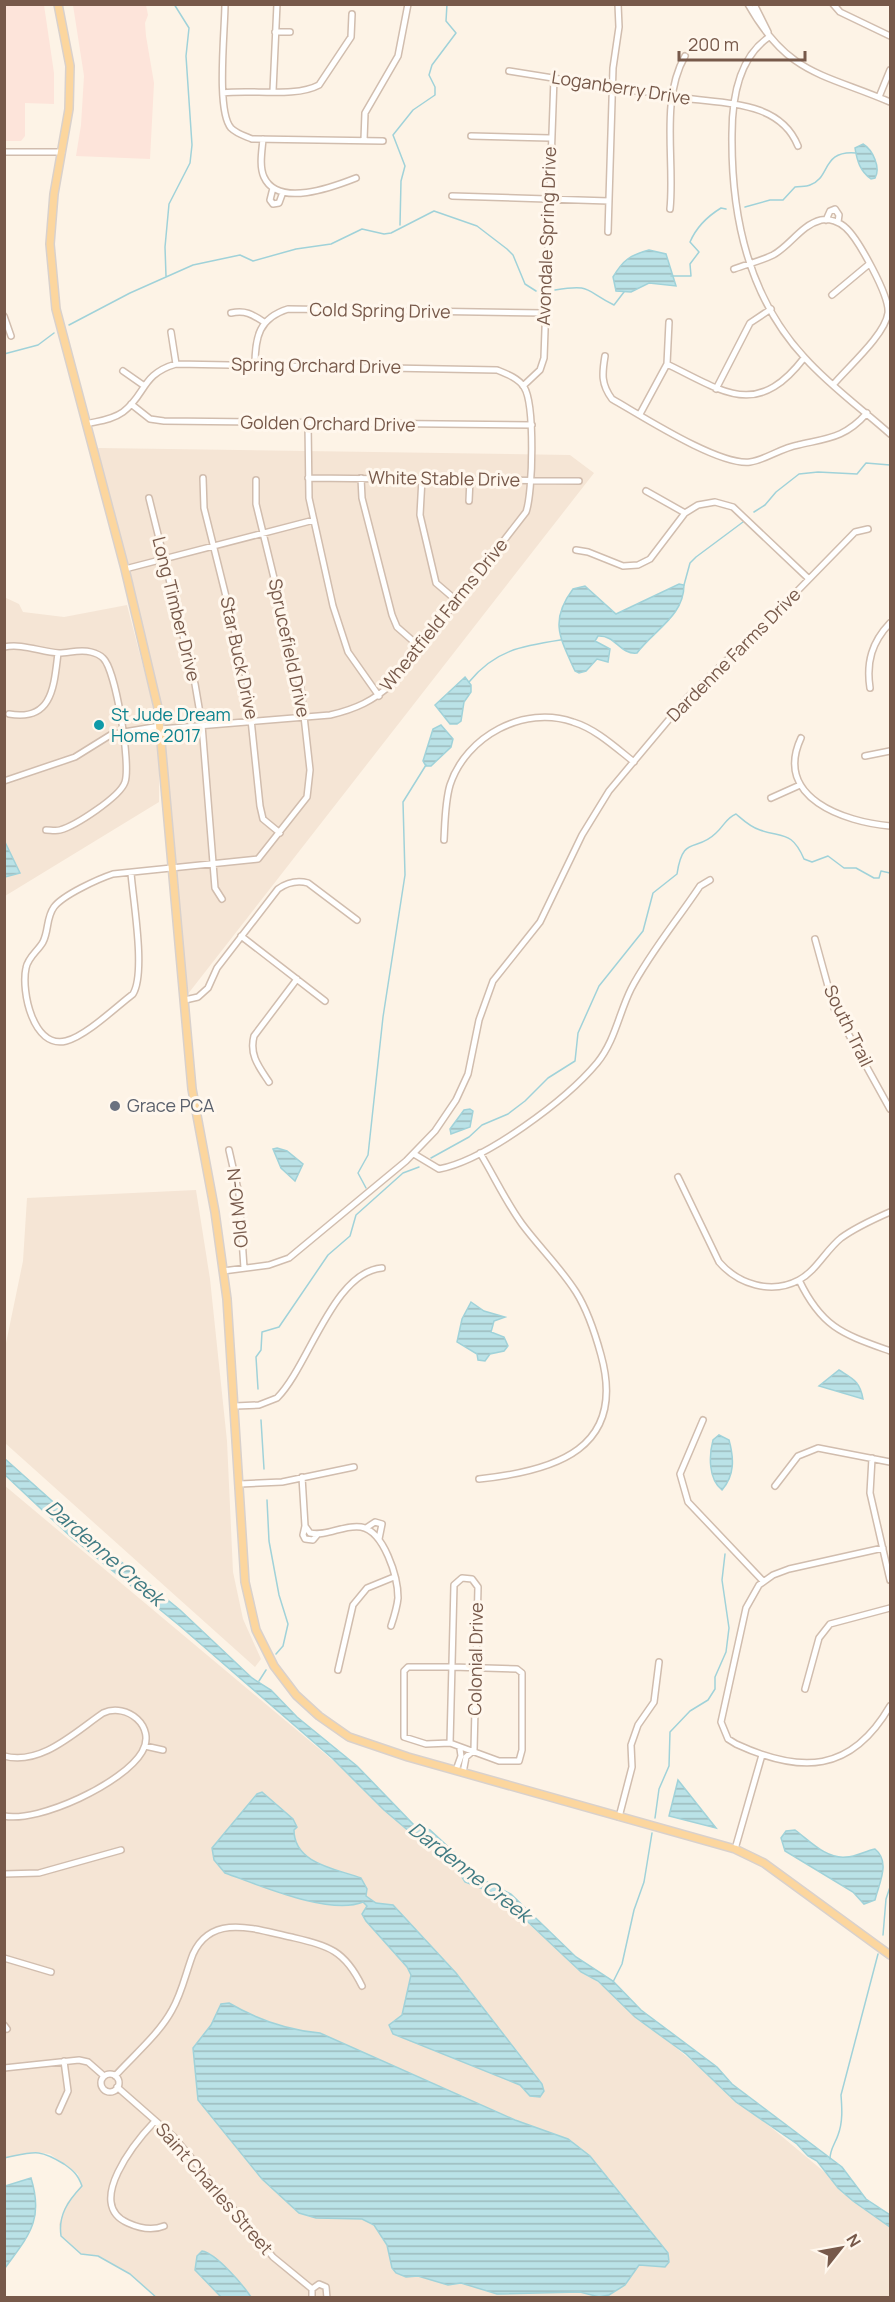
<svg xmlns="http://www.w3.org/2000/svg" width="895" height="2302" font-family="Manrope,sans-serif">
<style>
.residential{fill:#f5e5d5}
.commercial{fill:#fde4da}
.water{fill:url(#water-rules);stroke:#a0d2d9;stroke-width:1.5}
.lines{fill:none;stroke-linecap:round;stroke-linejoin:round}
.stream{stroke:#a0d2d9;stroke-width:1.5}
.minor-casing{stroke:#d1bdae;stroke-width:8}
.major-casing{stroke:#d9d1cc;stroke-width:10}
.minor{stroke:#fff;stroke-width:5}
.major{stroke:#fcd69e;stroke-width:7}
.culture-dot{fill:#0f9aa8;stroke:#fff7ed;stroke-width:2}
.worship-dot{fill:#6b7280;stroke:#fff7ed;stroke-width:2}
.labels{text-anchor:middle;stroke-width:6;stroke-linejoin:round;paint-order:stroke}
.street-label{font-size:18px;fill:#77594a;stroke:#fff7ed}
.culture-label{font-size:18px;fill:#0d838f;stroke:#fff7ed;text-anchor:start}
.worship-label{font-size:18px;fill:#5b616d;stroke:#fff7ed;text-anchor:start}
.water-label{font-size:20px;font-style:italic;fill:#407b83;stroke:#fff7ed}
</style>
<defs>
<pattern id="water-rules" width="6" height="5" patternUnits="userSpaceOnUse" patternTransform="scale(1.5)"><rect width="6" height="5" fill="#bae2e7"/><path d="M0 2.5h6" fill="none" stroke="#9cbabd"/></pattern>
</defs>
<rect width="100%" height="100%" fill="#fdf3e6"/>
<path class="residential" d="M99,448L570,455L594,473L184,999L161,731L93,450Z
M4,597L19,604L23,612L64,617L127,605L152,701L159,755V802L5,896Z
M196,1190L210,1279L227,1441L233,1572L243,1619L261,1659L255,1667L5,1443V1348L23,1261L27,1198Z
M4,1485L890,2227V2297H157L130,2274L98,2256L81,2254L61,2236L59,2224L67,2203L81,2186L78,2174L50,2154L35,2152L5,2158Z"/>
<path class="commercial" d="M4,5H44L54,73V104L25,103V136L21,141H5Z
M73,5H146L148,15L145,23L146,36L154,83L150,159L76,156L81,125L84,76Z"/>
<path class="water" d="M863,144C873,150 881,168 875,178L871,179C860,171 857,161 855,148Z
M649,250L666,254L676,286L649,283L631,292L616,291L613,277C623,260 630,255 649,250Z
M679,584L684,585C684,616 654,630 637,653C620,655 616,635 598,636L595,641L610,649L608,662L597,659L586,671L579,673L575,671C560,638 549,621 573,589L585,586L616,614Z
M465,677L471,685V692L464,702L461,721L457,724H450L435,705Z
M441,725L453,739L451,747L431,766H426L423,761L433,729Z
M4,840L20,873L5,877H4Z
M470,1109L473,1111L470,1127L451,1134L450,1129L464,1110Z
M277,1148L287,1151L303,1164L295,1181L281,1168L273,1149Z
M471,1302L484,1311L505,1317L494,1321L491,1332L504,1337L508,1346L504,1351L490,1354L485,1361L478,1360L477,1354L457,1342L462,1319Z
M839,1370C853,1379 860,1381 863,1399L819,1386Z
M719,1435L729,1440C734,1458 735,1475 722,1490C708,1479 709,1455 713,1440Z
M4,1458L108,1551L180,1610L252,1678L271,1690L297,1717L357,1766L415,1826L430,1830L485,1881L511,1894L576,1957L613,1981L641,2010L717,2067L732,2084L842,2167L866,2199L890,2215V2227L853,2201L838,2188L817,2161L808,2156L797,2144L736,2102L686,2054L635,2017L598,1981L581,1972L512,1907L491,1892L465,1882L456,1868L426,1839L417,1838L384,1810L332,1758L180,1626L70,1536L5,1475Z
M678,1780L716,1828L669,1816Z
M262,1792L293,1819L297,1827L294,1830C294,1864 337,1869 361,1878L367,1889L366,1896L376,1903L393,1905L456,1973L542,2084L544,2091L540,2097L530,2096L520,2085L393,2034L389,2025L402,2015L411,1975L407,1967L366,1921L362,1914L367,1906L363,1902C330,1916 259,1885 225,1873L214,1860L212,1848L257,1794Z
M795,1830C810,1841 826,1859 846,1857C856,1857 865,1851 875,1849C891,1862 879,1883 875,1900L864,1904L853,1892L785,1851L781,1838L786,1831Z
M229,2003C258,2020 286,2030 320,2033L515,2120L568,2139L590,2156L668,2253L669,2262L665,2267L639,2265L625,2285L609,2295L599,2297L580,2292L497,2294L461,2283L448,2285L418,2276L406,2277L396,2273L392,2268L387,2245L374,2225L362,2219L316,2218L299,2213L262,2179L198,2100L193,2048L211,2025L221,2004Z
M31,2178C44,2220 29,2235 5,2268V2186Z
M202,2251C216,2253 243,2285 251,2297H221L195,2270L197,2256Z"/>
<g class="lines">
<path class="stream" d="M745,207L770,200H783L795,187C800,186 806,187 810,185C831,178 821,150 856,153
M400,225L401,181L405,166L393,135L413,110L435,95V87L429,75L432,65L456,33L446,21L447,4
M166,276L165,247L169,204L190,163L192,145L186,56L189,28L174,4
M671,276H691L690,264L699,252L690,242C696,228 708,216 721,208L726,209
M555,290C592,284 584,290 614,305L624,292
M69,325L130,293L193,265L240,255L253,261L296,249L331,244L362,229L384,234L391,233L434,211L477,226L507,249L513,255L525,284L536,291
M4,354L38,345L54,333
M754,512L765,505L776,492L799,474L818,472L857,474L866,463L890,465
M684,585L690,563L696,557L743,522
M469,682C495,650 522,646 561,640
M431,1158L469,1137L482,1125L508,1114L525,1101L548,1078L575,1061L578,1033L599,986L643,931L653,893L677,874C683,834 696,853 716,833C724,826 726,818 736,814C743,820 750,827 760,830C783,838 792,831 804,859L812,862L828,856L844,868H856L874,878H879L881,871L890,873
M366,1188L358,1173L368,1155L383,1017L405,875L403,802L426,765
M258,1389L256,1357L261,1350L262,1332L279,1327L328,1255L350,1236L356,1215L403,1173L419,1167
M261,1420L264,1469
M267,1500L269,1541L279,1595L288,1624L283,1646L276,1654
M259,1681L266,1670
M655,1818L659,1789L669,1766L670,1732L690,1711L708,1700L715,1689V1677L726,1652L729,1628L722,1580L725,1554
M883,1935L886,1899L890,1887
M613,1982L622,1964L634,1910L644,1882L652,1833
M4,2158C34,2152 38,2148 64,2164C74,2171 78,2175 82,2186C68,2201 58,2215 61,2236L81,2254L98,2256L130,2274L157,2298
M830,2159C830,2149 835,2144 838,2135C843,2122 842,2108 841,2095L878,1954"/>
<g class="minor-casing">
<path id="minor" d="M225,4C225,30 216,111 231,128C237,134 245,136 252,139L383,141
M748,4C788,75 822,73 890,102
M754,4L768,32
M833,4L840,12L890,36
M275,32H290
M769,37C738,58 732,99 732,134C731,215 748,297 805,358C830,386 862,409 890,434
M509,71L584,83L598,88L674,94L684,98C726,104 780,101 798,146
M273,91L277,4
M223,93C251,89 295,98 319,85L351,37L352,14
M879,97L890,70
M471,136L550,138
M263,139C262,151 259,166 264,177C278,208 333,187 356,178
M364,140L365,113L398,56L408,4
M4,152H62
M273,188L270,200L273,204L279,203L283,192
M452,196L609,201
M670,209C675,161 660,100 685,56
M826,220L830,211L835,209L839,215L838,222
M608,232L613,68L619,27L618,4
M734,269C747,264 761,261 773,255C790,246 801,225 821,220C829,218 840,222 846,228C858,239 890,296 888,313C885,335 848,367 833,385
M832,295L868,265
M231,313C245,310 252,314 264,322
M4,316L11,336
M171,332L176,364
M605,356C602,374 601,384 612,399C642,416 719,466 750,462C765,460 781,448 798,445C828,438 845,438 867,413
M667,364C724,392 757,419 804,358
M255,365C255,337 259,318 288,309L544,313
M123,371L143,385
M523,386L540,370L544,358L554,78
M716,389L750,323L771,309
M131,404L150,419L164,421L532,425
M640,414L667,364L669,322
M308,423L309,498L333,606L348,652L379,696
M86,424C98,421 112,420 123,412C146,395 141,374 176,364L497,370C507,374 518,378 524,387C535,404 533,493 526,512L393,683C373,701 356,709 330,715L161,729
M203,478L204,508L247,681L260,806L263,819L280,833
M308,478L579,481
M361,478L362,498L392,615L397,627L421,648
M422,478L420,515L436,583L457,601
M646,491L685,513
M149,498L195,684L202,725L215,888L222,899
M469,501L470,479
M576,550L588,552L623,566L638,565L650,559L685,513L698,505L715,502L733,507L809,579
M125,569L314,520
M4,647C22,643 41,652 59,653C69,653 80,649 91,652C95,653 100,655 103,658C116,670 131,765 125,782C120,797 75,826 60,830C56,831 50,830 46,830
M870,688C866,662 872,642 890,623
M9,714C53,722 54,685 58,653
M139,731H161
M801,738C773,798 845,822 890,826
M865,756L890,751
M4,781L75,757L112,734L160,726
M771,798L800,785
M444,840C445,822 445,802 450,785C466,736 524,705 573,722C596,729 615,747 634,762
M131,873C133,900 146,973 133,994C116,1007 86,1036 66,1041C33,1049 21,991 26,968C28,957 38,951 43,942C49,930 46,918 54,907C63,895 98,879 113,874L258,859L307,797L310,770L301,689L256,504V480
M241,936L325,1001
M815,939L834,1008L890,1109
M185,1000L198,997L208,988L217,968L278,889C288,882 297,880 308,883L357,920
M269,1082C259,1067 249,1055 254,1036L297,979
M229,1150L239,1194L244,1268
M414,1154L439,1169C486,1160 566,1100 597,1063C615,1041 619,1013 631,989C649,954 678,919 700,886L710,880
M678,1177L719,1262C738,1284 771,1295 799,1280C816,1271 826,1250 841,1238C856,1227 874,1219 890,1212
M223,1271L269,1265L289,1258L406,1161L435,1131L456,1100L468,1074L479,1020L493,981L540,922L582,835L609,791L687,698L770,619L855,532L868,529
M799,1280C822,1328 843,1334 890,1351
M235,1406L259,1405L277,1398C309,1366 333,1272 382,1268
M703,1420L680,1474L688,1502L763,1581
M872,1458L870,1493L890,1580
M302,1477L305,1526L310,1533C327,1537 344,1524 361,1527C384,1531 398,1577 398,1598C397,1608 394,1617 391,1626
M479,1479C555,1471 627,1449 601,1355C595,1333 588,1311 576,1292C560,1267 539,1247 522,1224C506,1202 494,1176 480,1153
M240,1484L282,1482L354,1467
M775,1486L798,1456L818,1448L890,1462
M305,1526L303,1535L305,1539L313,1540L318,1534
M366,1528L375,1522L382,1524L379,1539
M883,1548L789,1569L773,1575L759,1585L746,1608L721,1722L728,1739L736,1744C801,1774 851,1773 890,1706
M452,1667L517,1669L522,1673V1750L519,1761H499L450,1743L426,1744L404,1737V1671L408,1667Z
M338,1670L353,1605L367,1588L394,1577
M805,1689L819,1638L830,1624L890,1608
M450,1743L454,1585L462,1578L472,1579L478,1587L474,1750L466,1757L463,1773
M145,1746L163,1750
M4,1756C41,1766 75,1732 103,1713C127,1702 157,1727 142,1752C124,1783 39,1823 4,1816
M456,1770L461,1756L460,1749
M619,1817L632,1767L631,1745L638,1725L654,1702L659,1662
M735,1849L762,1755
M4,1874L39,1873L121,1850
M4,1958L51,1972
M4,2025L7,2029
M4,2068L79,2060L88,2062L104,2076
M101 2083a9 9 0 1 1 18 0a9 9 0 1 1-18 0Z
M115,2076C134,2055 159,2034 172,2010C182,1993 186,1972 193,1954C212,1912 257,1930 291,1937C328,1946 344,1949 362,1986
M117,2087L174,2137L273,2257L312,2289
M59,2111L68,2091L64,2061
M155,2121C136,2141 84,2204 128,2223C139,2228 152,2231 164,2226
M312,2298V2289L319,2284L326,2287L327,2298"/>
</g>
<g class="major-casing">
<path id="major" d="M58,4L70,66L69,109L54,194L50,244L56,309L125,569L158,708L192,1089L215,1212L227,1299L245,1582L256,1630L274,1666L296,1695L319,1716L349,1737L408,1757L735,1849L764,1863L890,1955"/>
</g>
<use href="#minor" class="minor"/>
<use href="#major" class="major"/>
</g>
<circle class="culture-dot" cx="99" cy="725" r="6"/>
<circle class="worship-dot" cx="115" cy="1106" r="6"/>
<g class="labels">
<g class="street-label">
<text transform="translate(621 88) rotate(9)" y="6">Loganberry Drive</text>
<text transform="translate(547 236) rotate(-88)" y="6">Avondale Spring Drive</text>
<text transform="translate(380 311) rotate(1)" y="6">Cold Spring Drive</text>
<text transform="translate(316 366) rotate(1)" y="6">Spring Orchard Drive</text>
<text transform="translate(328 424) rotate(1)" y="6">Golden Orchard Drive</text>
<text transform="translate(444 479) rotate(1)" y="6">White Stable Drive</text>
<text transform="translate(176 609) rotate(76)" y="6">Long Timber Drive</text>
<text transform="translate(444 615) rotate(-51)" y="6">Wheatfield Farms Drive</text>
<text transform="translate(289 648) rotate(78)" y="6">Sprucefield Drive</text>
<text transform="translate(734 655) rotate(-45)" y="6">Dardenne Farms Drive</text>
<text transform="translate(239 658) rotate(78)" y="6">Star Buck Drive</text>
<text transform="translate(848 1026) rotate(64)" y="6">South Trail</text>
<text transform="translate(238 1208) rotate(-96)" y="6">Old MO-N</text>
<text transform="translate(476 1659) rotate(-89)" y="6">Colonial Drive</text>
<text transform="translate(214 2189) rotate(49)" y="6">Saint Charles Street</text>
</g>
<g class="culture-label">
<text x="111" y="721">St Jude Dream<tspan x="111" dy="21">Home 2017</tspan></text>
</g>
<g class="worship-label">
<text x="127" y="1112">Grace PCA</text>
</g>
<g class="water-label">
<text transform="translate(105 1553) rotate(41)" y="7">Dardenne Creek</text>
<text transform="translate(470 1872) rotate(38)" y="7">Dardenne Creek</text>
</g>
</g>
<rect width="895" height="2302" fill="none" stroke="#77594a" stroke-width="12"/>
<g transform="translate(841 2248) rotate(59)" stroke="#fff7ed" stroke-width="4.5" paint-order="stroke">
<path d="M0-4.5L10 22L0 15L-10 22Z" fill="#77594a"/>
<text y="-9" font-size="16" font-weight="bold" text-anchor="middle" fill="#77594a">N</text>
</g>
<path d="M679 51v9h126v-9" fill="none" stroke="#77594a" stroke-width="3"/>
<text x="688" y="51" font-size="18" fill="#77594a" stroke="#fff7ed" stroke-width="4.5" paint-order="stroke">200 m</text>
</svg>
